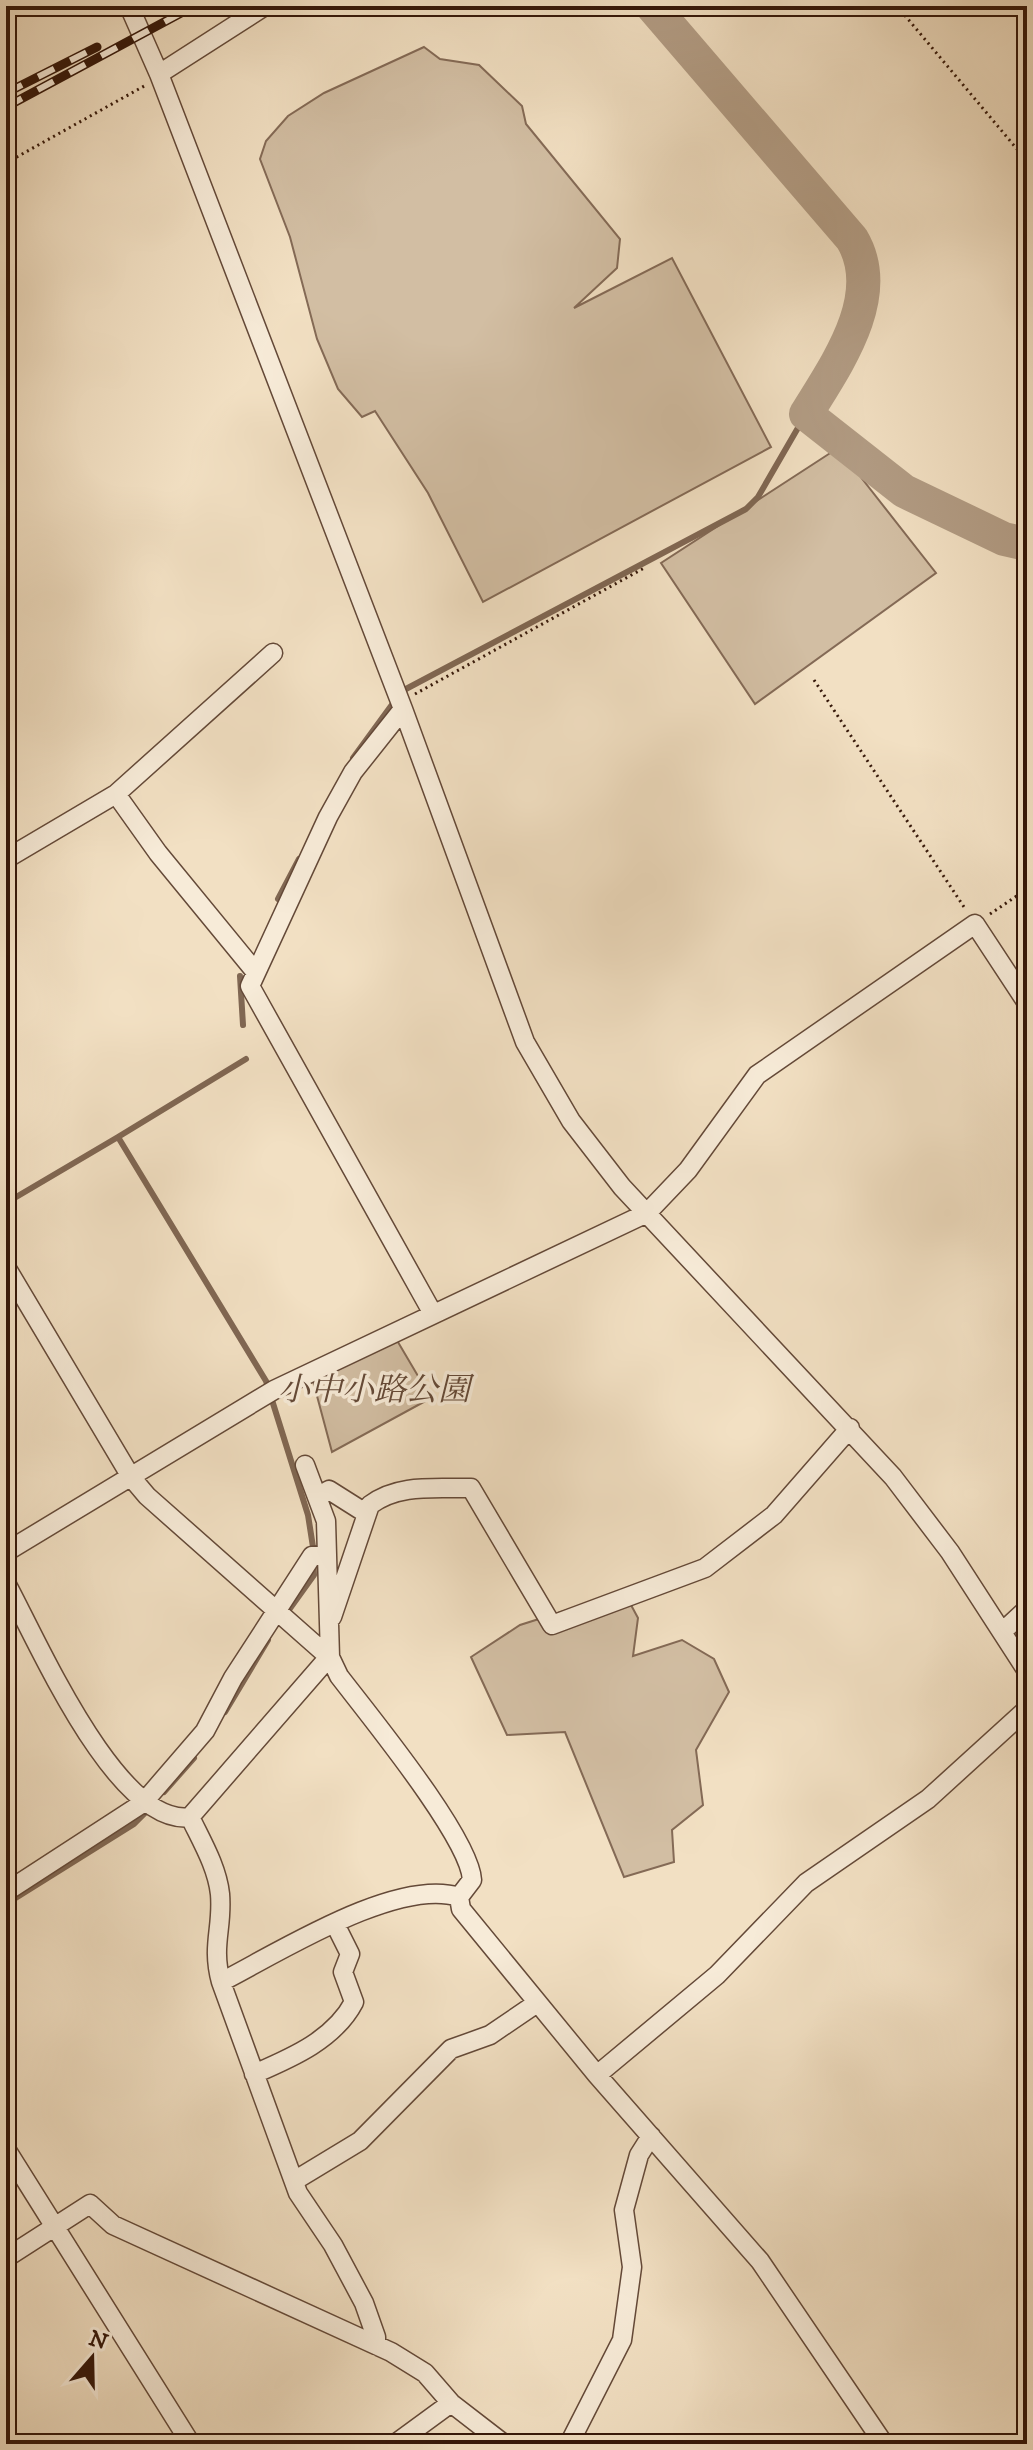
<svg xmlns="http://www.w3.org/2000/svg" width="1033" height="2450" font-family="'IM FELL DW Pica','Noto Serif JP',serif">
<style>
.green{fill:#d2bea3;stroke:#846a56;stroke-width:2}
.lines{fill:none;stroke-linecap:round;stroke-linejoin:round}
.stream{stroke:#806753;stroke-width:6}
.river{stroke:#b29c84;stroke-width:34}
.minor-casing{stroke:#644938;stroke-width:21}
.path{stroke:#351709;stroke-width:3;stroke-dasharray:2 4;stroke-linecap:butt}
.minor{stroke:#f7ebd8;stroke-width:18}
.rail-casing{stroke:#351709;stroke-width:9}
.rail{stroke:#f7ebd8;stroke-width:6;stroke-dasharray:18;stroke-linecap:butt}
.labels{text-anchor:middle;stroke-width:7;stroke-linejoin:round;paint-order:stroke}
.park-label{font-size:32px;font-style:italic;fill:#644937;stroke:#f7ebd8}
</style>
<rect width="100%" height="100%" fill="#f2e0c3"/>
<filter id="stains"><feTurbulence type="fractalNoise" baseFrequency=".0025" numOctaves="4"/><feColorMatrix values="0 0 0 0 .2 0 0 0 0 .09 0 0 0 0 .02 0 0 0 .5 -.17"/></filter>
<radialGradient id="worn" r=".72"><stop offset=".6" stop-color="#630" stop-opacity="0"/><stop offset="1" stop-color="#630" stop-opacity=".3"/></radialGradient>
<path class="green" d="M424,47L440,59L479,65L522,106L526,124L620,239L617,268L574,308L672,258L771,447L483,602L428,493L375,411L362,417L338,389L317,339L290,237L260,159L266,141L288,116L324,93Z
M838,448L936,573L755,704L661,563Z
M395,1337L431,1398L332,1452L313,1381Z
M624,1592L638,1618L633,1656L682,1640L714,1659L729,1692L696,1750L703,1805L672,1830L674,1862L624,1877L565,1732L507,1735L471,1657L520,1625Z"/>
<g class="lines">
<path class="stream" d="M404,690L746,509L758,497L806,414
M353,758L391,706
M278,899L299,859
M240,976L243,1025
M246,1059L118,1137L266,1381L308,1515L313,1547L314,1575L286,1614
M6,1203L118,1137
M225,1712L268,1640
M164,1792L194,1758
M6,1904L134,1824L149,1809"/>
<path class="river" d="M652,6L852,239C886,296 836,365 806,414L904,491L1004,539L1027,544"/>
<g class="minor-casing">
<path id="minor" d="M129,6L159,74L403,709L525,1042L571,1121L622,1187L893,1477L950,1552L1027,1671
M159,74L265,6
M403,709L353,772L328,817L250,986L432,1312
M116,794L273,653
M6,859L116,794L158,853L254,970
M6,1267L131,1477L147,1496L329,1657L190,1817C117,1827 37,1640 6,1583
M1027,1389V1390
M305,1465L326,1521L330,1657L339,1676C368,1714 470,1838 472,1880L459,1897L461,1909L597,2075L760,2261L884,2444
M317,1497L329,1490L367,1514
M6,1552L274,1390L647,1213L688,1170L757,1075L975,924L1027,1003
M332,1617L370,1505C399,1483 436,1489 471,1488L552,1625L705,1568L774,1515L850,1428
M1002,1632L1027,1609
M190,1817C202,1842 217,1867 220,1894C223,1928 211,1945 221,1982L298,2193L333,2245L364,2303L376,2337V2345
M6,1892L143,1803L205,1731L233,1678L312,1556L327,1555
M221,1982C278,1953 397,1877 459,1897
M254,2074C291,2058 334,2040 354,2002L343,1972L350,1954L335,1924
M597,2075L717,1975L806,1883L928,1799L1027,1709
M6,2149L191,2444
M294,2181L360,2141L451,2049L490,2035L537,2003
M6,2258L90,2204L113,2225L391,2352L425,2373L451,2403L504,2444
M395,2444L451,2403
M569,2444L622,2340L632,2267L624,2210L639,2155L651,2136"/>
</g>
<path class="path" d="M897,6L1027,161
M6,163L146,85
M814,680L966,910
M415,694L646,567
M990,914L1027,889"/>
<use href="#minor" class="minor"/>
<g class="rail-casing">
<path id="rail" d="M6,93L97,47
M6,107L194,6"/>
</g>
<use href="#rail" class="rail"/>
</g>
<g class="labels">
<g class="park-label">
<text x="374" y="1400">小中小路公園</text>
</g>
</g>
<rect width="1033" height="2450" fill="none" stroke="#f2e0c3" stroke-width="32"/>
<rect x="8" y="8" width="1017" height="2434" fill="none" stroke="#351709" stroke-width="4"/>
<rect x="16" y="16" width="1001" height="2418" fill="none" stroke="#351709" stroke-width="2"/>
<g transform="translate(92 2358) rotate(20)" stroke="#f7ebd8" stroke-width="6" paint-order="stroke">
<path d="M0-6L14 30L0 20L-14 30Z" fill="#351709"/>
<text y="-12" font-size="22" font-weight="bold" text-anchor="middle" fill="#351709">N</text>
</g>
<rect width="100%" height="100%" filter="url(#stains)"/>
<rect width="100%" height="100%" fill="url(#worn)"/>
</svg>
